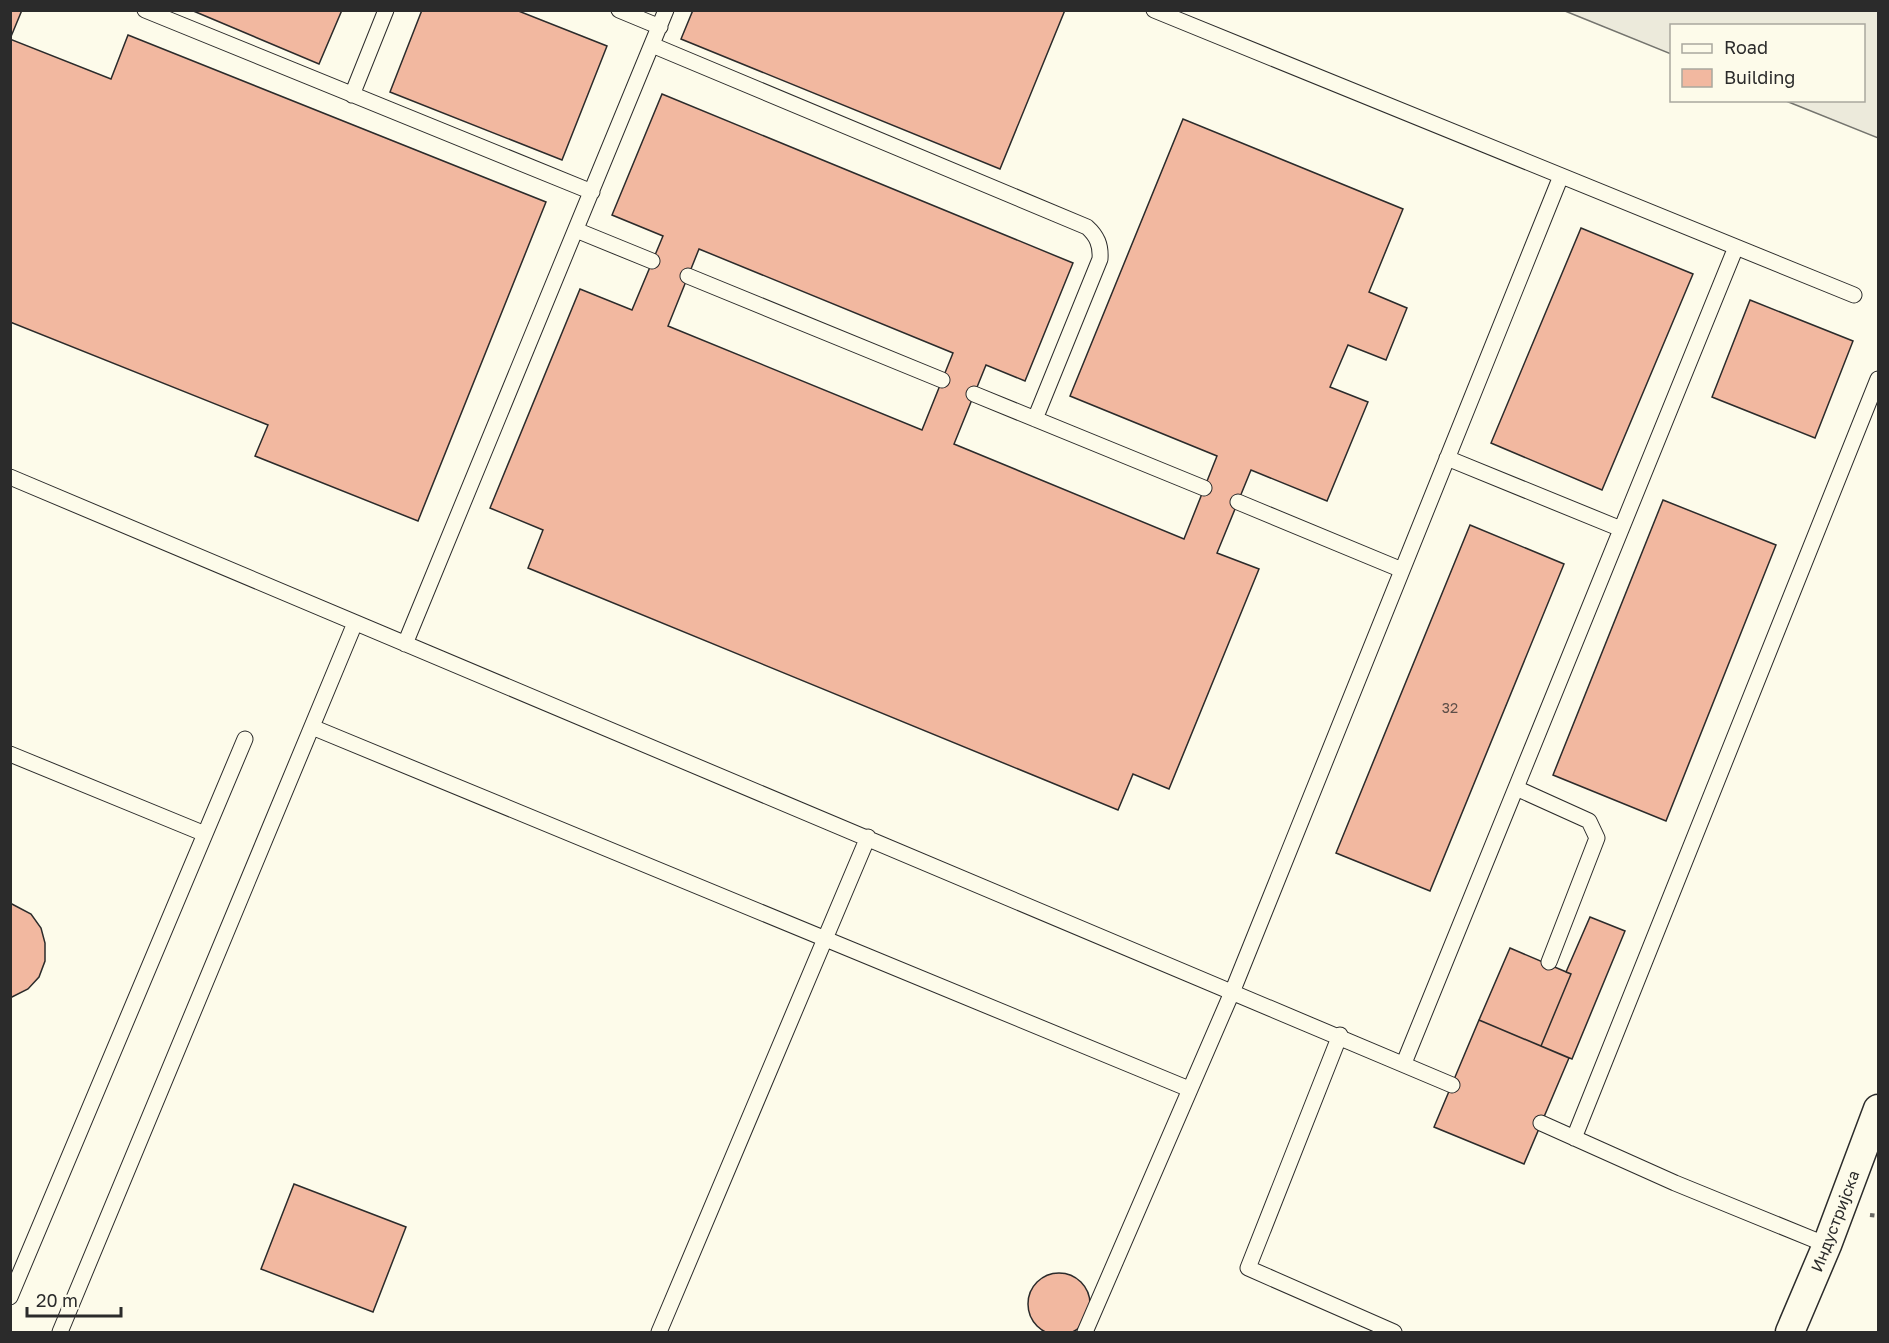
<svg xmlns="http://www.w3.org/2000/svg" width="1889" height="1343" font-family="'Golos Text',sans-serif">
<style>
.parking{fill:#eceadb;stroke:#74746e;stroke-width:1.5}
.building{fill:#f2b8a0;stroke:#2b2b2b;stroke-width:1.5;fill-rule:evenodd}
.lines{fill:none;stroke-linecap:round;stroke-linejoin:round}
.lane-casing{stroke:#2b2b2b;stroke-width:17}
.street-casing{stroke:#2b2b2b;stroke-width:31}
.path{stroke:#6a6964;stroke-width:4;stroke-dasharray:4.5 3;stroke-linecap:butt}
.lane{stroke:#fdfbea;stroke-width:15}
.street{stroke:#fdfbea;stroke-width:28}
.labels{text-anchor:middle;stroke-width:4.5;stroke-linejoin:round;paint-order:stroke}
.number-label{font-size:14px;fill:#5d4e48}
.street-label{font-size:16px;fill:#2b2b2b;stroke:#fdfbea}
</style>
<rect width="100%" height="100%" fill="#fdfbea"/>
<path class="parking" d="M1565,11H1878V138L1786,101L1864,100V26H1672L1671,54Z"/>
<path class="building" d="M10,10H22L10,39Z
M191,10H342L319,64Z
M422,10H516L607,46L562,160L390,92Z
M693,10H1065L1000,169L681,39Z
M128,35L546,202L418,521L255,456L268,425L10,322V39L111,79Z
M662,94L1073,263L1025,381L986,365L954,444L1184,539L1217,456L1070,396L1183,119L1403,209L1369,292L1407,308L1386,360L1348,345L1330,387L1368,402L1327,501L1251,470L1217,553L1259,569L1169,789L1133,774L1118,810L528,568L543,530L490,508L580,289L632,310L663,236L612,215ZM699,249L953,353L922,430L668,326Z
M1581,228L1693,274L1602,490L1491,443Z
M1750,300L1853,341L1815,438L1712,397Z
M1663,500L1776,545L1666,821L1553,775Z
M1470,525L1564,564L1430,891L1336,853Z
M10,903L31,914L41,928L45,943V961L39,977L28,989L10,998Z
M1590,917L1625,931L1572,1059L1541,1046L1571,974L1566,972Z
M1510,948L1571,974L1541,1046L1479,1020Z
M1479,1020L1569,1058L1524,1164L1434,1127Z
M294,1184L406,1227L373,1312L261,1269Z
M1028 1304a31 31 0 1 1 62 0a31 31 0 1 1-62 0Z"/>
<g class="lines">
<g class="lane-casing">
<path id="lane" d="M145,10L592,192
M619,10L660,27
M1154,10L1854,295
M652,45L1087,227C1097,236 1101,245 1100,259L1035,419
M352,95L386,10
M576,230L652,261
M688,276L942,380
M974,394L1204,488
M1447,458L1621,529
M10,477L1452,1085
M1238,502L1402,570
M405,644L666,10
M312,727L1189,1089
M10,754L205,834
M1516,788L1589,821L1597,838L1549,962
M1340,1035L1248,1268L1394,1332
M1404,1063L1736,247
M1541,1123L1675,1183L1827,1245
M1574,1138L1878,379
M10,1297L245,739
M60,1332L355,623
M659,1332L868,837
M1085,1332L1233,990L1561,176"/>
</g>
<g class="street-casing">
<path id="street" d="M1790,1332L1827,1245L1878,1109"/>
</g>
<path class="path" d="M1870,1215L1878,1216"/>
<use href="#lane" class="lane"/>
<use href="#street" class="street"/>
</g>
<g class="labels">
<g class="number-label">
<text x="1450" y="713">32</text>
</g>
<g class="street-label">
<text transform="translate(1835 1221) rotate(-69)" y="6">Индустријска</text>
</g>
</g>
<rect width="1889" height="1343" fill="none" stroke="#2b2b2b" stroke-width="24"/>
<rect x="1670" y="24" width="195" height="78" fill="#fdfbea" stroke="#a9a89e" stroke-width="1.5"/>
<rect x="1682" y="44" width="30" height="9" fill="#fdfbea" stroke="#a9a89e" stroke-width="1.5"/>
<text x="1724" y="54" font-size="18" fill="#2b2b2b">Road</text>
<rect x="1682" y="69" width="30" height="18" fill="#f2b8a0" stroke="#a9a89e" stroke-width="1.5"/>
<text x="1724" y="84" font-size="18" fill="#2b2b2b">Building</text>
<path d="M27 1307v9h94v-9" fill="none" stroke="#2b2b2b" stroke-width="3"/>
<text x="36" y="1307" font-size="18" fill="#2b2b2b" stroke="#fdfbea" stroke-width="4.5" paint-order="stroke">20 m</text>
</svg>
